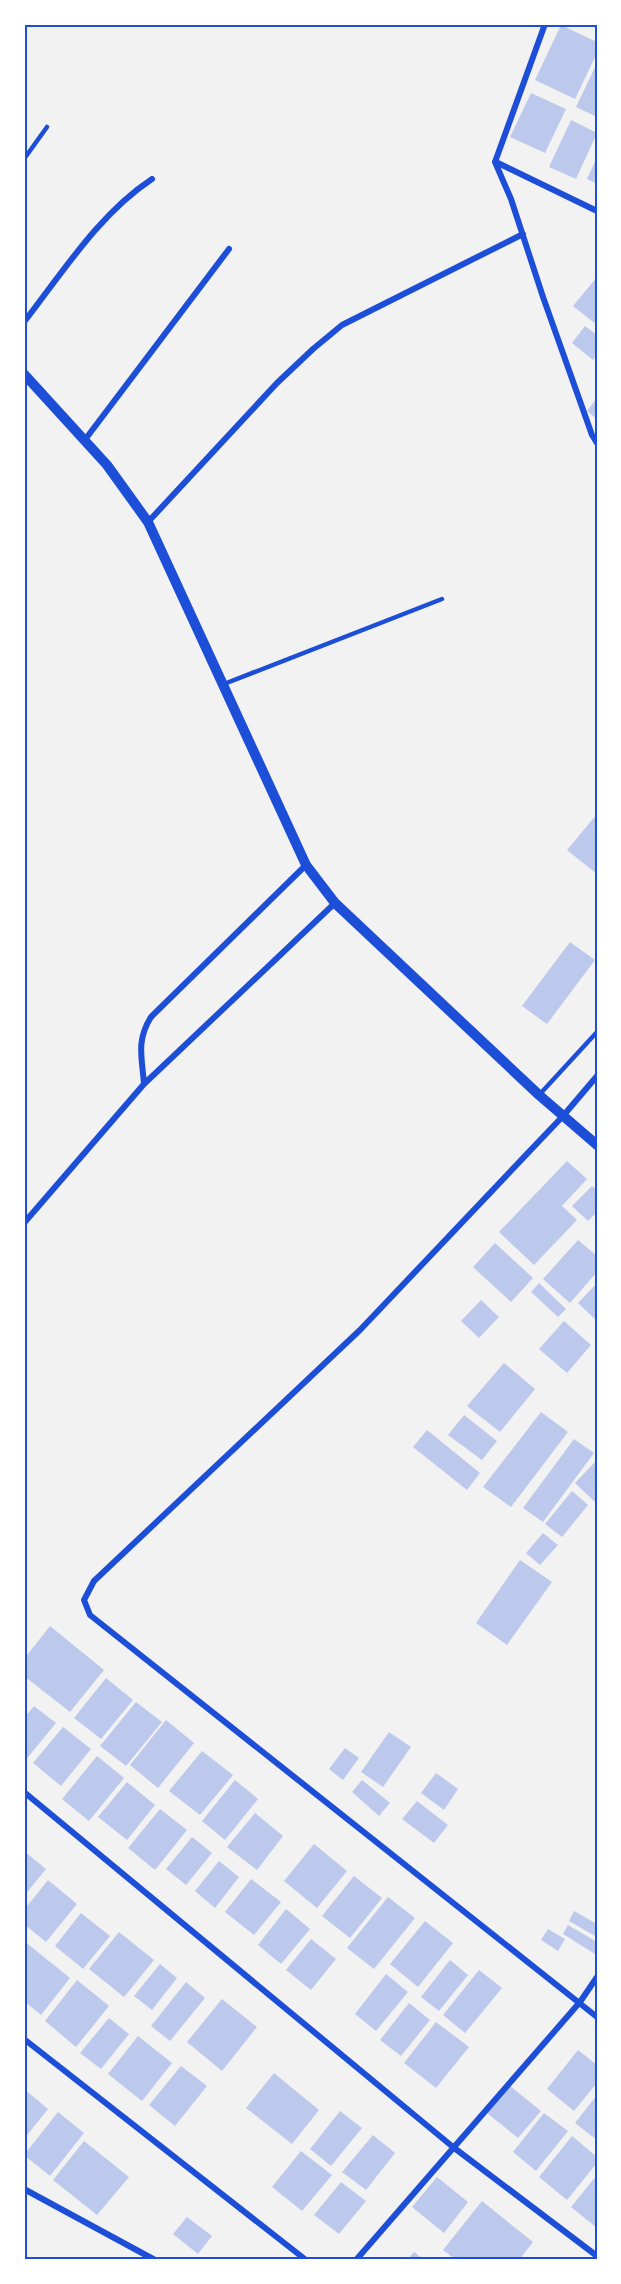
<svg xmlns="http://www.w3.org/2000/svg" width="621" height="2284" font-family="Georgia,serif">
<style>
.building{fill:#bdc9ec}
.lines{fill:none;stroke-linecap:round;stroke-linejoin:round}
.service{stroke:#1d4ed8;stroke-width:4.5}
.minor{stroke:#1d4ed8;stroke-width:6}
.tertiary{stroke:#1d4ed8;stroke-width:10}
.neatline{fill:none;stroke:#1d4ed8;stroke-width:2}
</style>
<rect width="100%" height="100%" fill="#f2f2f2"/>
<path class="building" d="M561,25L597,42V53L575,99L535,80Z
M597,63V117L576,107Z
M531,93L566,109L545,153L510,137Z
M571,120L597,133L576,179L549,167Z
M597,157V184L587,179Z
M597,277V325L573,306Z
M585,326L597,335V354L593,360L572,343Z
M597,398V419L587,411Z
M597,814V874L567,850Z
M570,942L595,960L547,1024L522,1006Z
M567,1161L587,1179L562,1206L577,1220L534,1265L499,1232Z
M592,1186L597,1190V1212L588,1221L572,1206Z
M578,1240L597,1256V1272L570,1303L543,1279Z
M495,1243L533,1278L511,1302L473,1267Z
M539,1283L566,1309L558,1317L531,1292Z
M597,1283V1321L578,1303Z
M481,1300L499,1317L479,1338L461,1321Z
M564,1321L591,1345L567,1373L539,1349Z
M504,1363L535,1389L500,1432L467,1406Z
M541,1412L568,1432L511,1507L483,1487Z
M464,1415L497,1441L482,1460L448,1435Z
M427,1430L480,1473L467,1490L413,1447Z
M574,1439L594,1453L543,1522L523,1508Z
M595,1462L597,1463V1504L575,1483Z
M572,1491L588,1505L562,1537L545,1524Z
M543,1533L558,1545L540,1565L526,1553Z
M520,1560L552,1582L507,1645L476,1623Z
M50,1626L104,1670L70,1712L24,1676V1659Z
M106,1678L133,1700L101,1739L74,1718Z
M136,1702L162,1722L126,1766L100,1746Z
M34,1706L56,1723L24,1762V1718Z
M166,1720L194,1743L158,1788L130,1765Z
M63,1727L91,1749L61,1786L33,1763Z
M389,1732L411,1747L383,1787L361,1772Z
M345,1748L359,1758L343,1780L329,1769Z
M202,1751L233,1775L200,1815L169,1791Z
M97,1756L124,1778L89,1821L62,1799Z
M436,1773L458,1789L444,1810L421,1793Z
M235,1780L258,1799L225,1840L202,1821Z
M362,1780L390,1803L379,1816L352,1792Z
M127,1782L155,1805L127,1840L98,1817Z
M417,1801L448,1825L434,1843L402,1819Z
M160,1809L187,1830L155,1870L128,1848Z
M255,1813L283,1836L257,1870L227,1847Z
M192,1837L212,1853L186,1885L166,1869Z
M314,1844L347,1871L317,1908L284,1881Z
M24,1851L46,1869L24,1896Z
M219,1861L239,1877L215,1908L195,1891Z
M354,1876L382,1898L350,1938L322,1916Z
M251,1879L281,1902L254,1935L225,1912Z
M48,1880L77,1904L46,1942L24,1924V1910Z
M388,1897L415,1918L374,1969L347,1948Z
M286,1909L310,1929L281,1964L258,1945Z
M574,1911L597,1924V1937L569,1921Z
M81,1913L110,1936L83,1969L55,1946Z
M425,1921L453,1943L418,1987L390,1964Z
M568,1925L597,1942L595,1954L563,1934Z
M548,1929L565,1939L558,1951L541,1940Z
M119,1932L154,1960L124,1997L89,1969Z
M311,1939L336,1959L311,1990L286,1970Z
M24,1941L70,1978L41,2015L24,2001Z
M450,1960L468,1975L439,2011L421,1997Z
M160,1964L177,1978L152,2010L134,1996Z
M479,1970L502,1988L465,2033L443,2015Z
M386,1974L408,1992L376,2031L355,2014Z
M77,1980L109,2006L76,2047L45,2021Z
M186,1982L205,1998L170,2041L151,2026Z
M222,1999L257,2027L222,2071L187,2042Z
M409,2003L430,2020L401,2056L380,2040Z
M109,2018L129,2034L101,2069L80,2053Z
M436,2022L469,2047L436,2088L404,2063Z
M138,2036L172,2063L142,2101L108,2074Z
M578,2050L597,2065V2083L574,2111L547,2089Z
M181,2066L207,2086L175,2126L149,2105Z
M274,2073L319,2110L292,2144L246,2108Z
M510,2086L541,2111L518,2138L487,2113Z
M24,2089L48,2109L24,2139Z
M597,2095V2140L575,2123Z
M340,2111L362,2128L331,2166L310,2149Z
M58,2112L84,2133L50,2176L24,2155Z
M544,2113L568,2131L536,2171L513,2152Z
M373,2135L395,2153L366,2190L342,2172Z
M572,2136L597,2157V2163L567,2200L539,2177Z
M84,2141L129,2177L97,2215L53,2180Z
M301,2151L332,2175L302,2211L272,2187Z
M597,2175V2228L571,2207Z
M437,2177L468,2202L444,2233L412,2207Z
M341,2182L366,2201L339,2234L314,2215Z
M482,2201L533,2242L519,2260H456L443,2250Z
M187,2217L212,2236L198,2254L173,2234Z
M414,2252L424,2260H407Z"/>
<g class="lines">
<path class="service" d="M24,159L47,127
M224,684L442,599
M540,1094L597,1032"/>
<path class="minor" d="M495,162L511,199L543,297L592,435L597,443
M495,162L545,24
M496,162L597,211
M24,322C63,272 99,214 152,179
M84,441L229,249
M148,522L277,383L313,349L342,325L523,234
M597,1076L563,1116L360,1330L94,1581L84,1600L90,1615L597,2017
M144,1084C142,1057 136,1041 151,1017L306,865
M24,1223L144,1084L335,903
M24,1792L453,2147L597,2256
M24,2039L306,2260
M24,2189L155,2260
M356,2260L580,2002L597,1977"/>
<path class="tertiary" d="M24,374L107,465L148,522L306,865L335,903L539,1095L597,1145"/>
</g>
<rect width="621" height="2284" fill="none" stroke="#ffffff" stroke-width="51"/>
<rect x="26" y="26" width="570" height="2232" class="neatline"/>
</svg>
